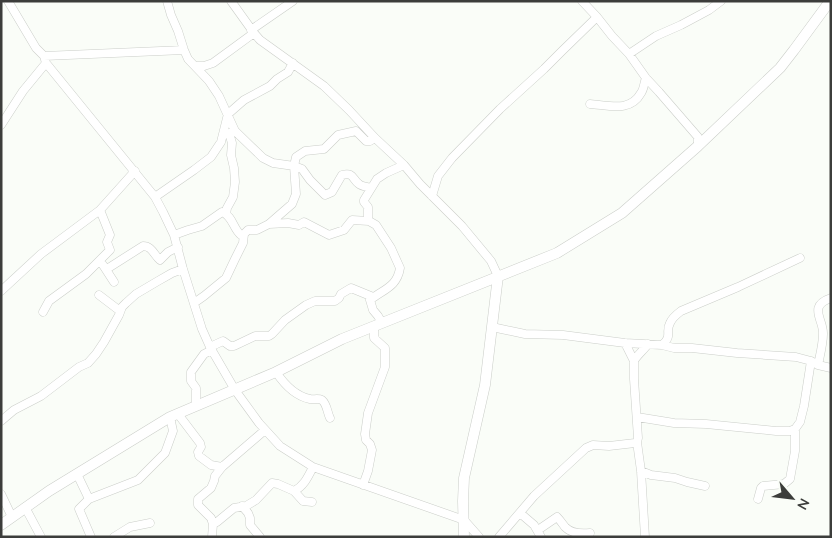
<svg xmlns="http://www.w3.org/2000/svg" width="832" height="538" font-family="Quicksand,sans-serif">
<style>
.lines{fill:none;stroke-linecap:round;stroke-linejoin:round}
.minor-casing{stroke:#cbcec9;stroke-width:9}
.major-casing{stroke:#cbcec9;stroke-width:11}
.minor{stroke:#fff;stroke-width:8}
.major{stroke:#fff;stroke-width:10}
</style>
<rect width="100%" height="100%" fill="#fafdf8"/>
<g class="lines">
<g class="minor-casing">
<path id="minor" d="M8,1L36,48L44,56L46,63L155,197L163,212L174,235L183,269L202,329L210,347L235,390L259,423L280,446L313,467L464,520L479,537
M167,1L171,15L178,31L184,50L188,59L209,81L219,96L235,131L263,158L273,163L294,166L302,169L310,180L325,195L332,192L342,175C354,172 352,179 359,184C361,186 367,187 371,188
M231,1L254,33L260,40L324,86L349,110L375,138L404,165L420,184L462,226L491,261L498,276
M582,1L597,17L612,36L629,54L646,78L659,92L698,137V146
M251,30L293,1
M629,54L656,36L681,25L709,10L721,1
M44,56L184,50
M195,66H204L213,63L254,33
M590,104C608,105 630,113 641,93C644,89 644,83 646,78
M1,125L23,91L46,63
M432,196L438,176L452,158L500,109L544,69L562,51L597,17
M155,197L194,170L211,157L221,142L228,114L244,100L270,86L277,79L288,72L293,63
M226,214L227,208L233,197L235,182L234,168L231,155L232,143L229,133
M269,224L292,204L296,194L294,166L296,157L305,151L324,149L338,135L356,131L366,141H370L375,138
M174,235L188,230L202,226L222,212C233,216 233,229 241,235L244,234L248,230H257L269,224L288,223L299,225L304,222L329,235L344,230L352,220L369,221
M103,265L114,282
M106,269L110,267L143,246C152,246 154,255 160,260L168,252L178,247
M1,291L41,254L100,210L135,171
M99,295L120,311
M194,303L204,296L226,278L235,259L243,243L244,234
M43,312L49,301L86,274L110,250L107,242L110,235L100,210
M382,323L378,316L373,310L370,300C384,289 397,287 400,268L391,248L376,225L369,221L368,218V207L364,202V200L377,179L386,173L404,165
M492,327L525,334L563,335L625,343L662,345L674,348H692L737,353L796,357L811,361L818,365L831,368
M662,345C673,336 665,332 670,323C672,318 677,314 681,311L738,287L800,258
M210,347L223,341L230,346H234L255,336H269L272,334L285,320L306,305L315,301H335L339,298L341,294L351,288L373,297
M634,361C637,355 644,350 648,344
M818,365C820,355 823,344 823,334C824,320 807,306 831,298
M276,372C284,384 295,396 310,399C313,400 318,398 322,400C327,404 327,412 330,418
M196,406V388L191,381V372L204,354L212,350
M178,414L200,443L201,447L198,452L199,456L211,465L222,467
M637,417L674,423L706,424L776,431H790L795,429
M1,421L14,410L41,396L79,367L88,363L96,354L104,342L119,315L122,307L126,303L136,294L158,281L172,273L183,269
M637,442L641,471L645,537
M641,471L651,475L675,478L687,482L705,486
M77,474L89,499L79,509L91,537
M363,485L368,471L372,450L370,444L366,440L365,434L368,413L385,367V348L374,338V326
M294,491C304,486 308,477 313,467
M1,494L12,517
M89,499L138,480L165,453L173,431L170,417
M758,499L761,488L763,486L784,484L790,479L795,451V429L800,422L804,406L811,361
M242,506L248,513L250,518V525L260,537
M25,507L41,537
M520,513L534,525L541,537
M213,524L217,522L234,508L246,506L256,500L272,483L278,484L294,491L303,501L312,502
M538,530L557,517C560,520 562,523 565,527C572,534 581,534 590,533
M114,537L130,527L150,523
M212,537L213,524L211,518L198,505V499L211,488L214,481L215,476L222,467L265,430
M499,537L534,496L586,448L593,445L609,446L635,443L637,442L638,438L634,379V361L625,343"/>
</g>
<g class="major-casing">
<path id="major" d="M1,525L49,491L170,417L276,372L342,339L557,253L622,213L698,146L780,68L794,50L830,1
M464,537L463,501L464,478L485,385L498,276"/>
</g>
<use href="#minor" class="minor"/>
<use href="#major" class="major"/>
</g>
<rect width="832" height="538" fill="none" stroke="#3c3d3b" stroke-width="5"/>
<g transform="translate(792 498) rotate(118)" stroke="#fafdf8" stroke-width="4" paint-order="stroke">
<path d="M0-4L9 19L0 12L-9 19Z" fill="#3c3d3b"/>
<text y="-8" font-size="14" font-weight="bold" text-anchor="middle" fill="#3c3d3b">N</text>
</g>
</svg>
